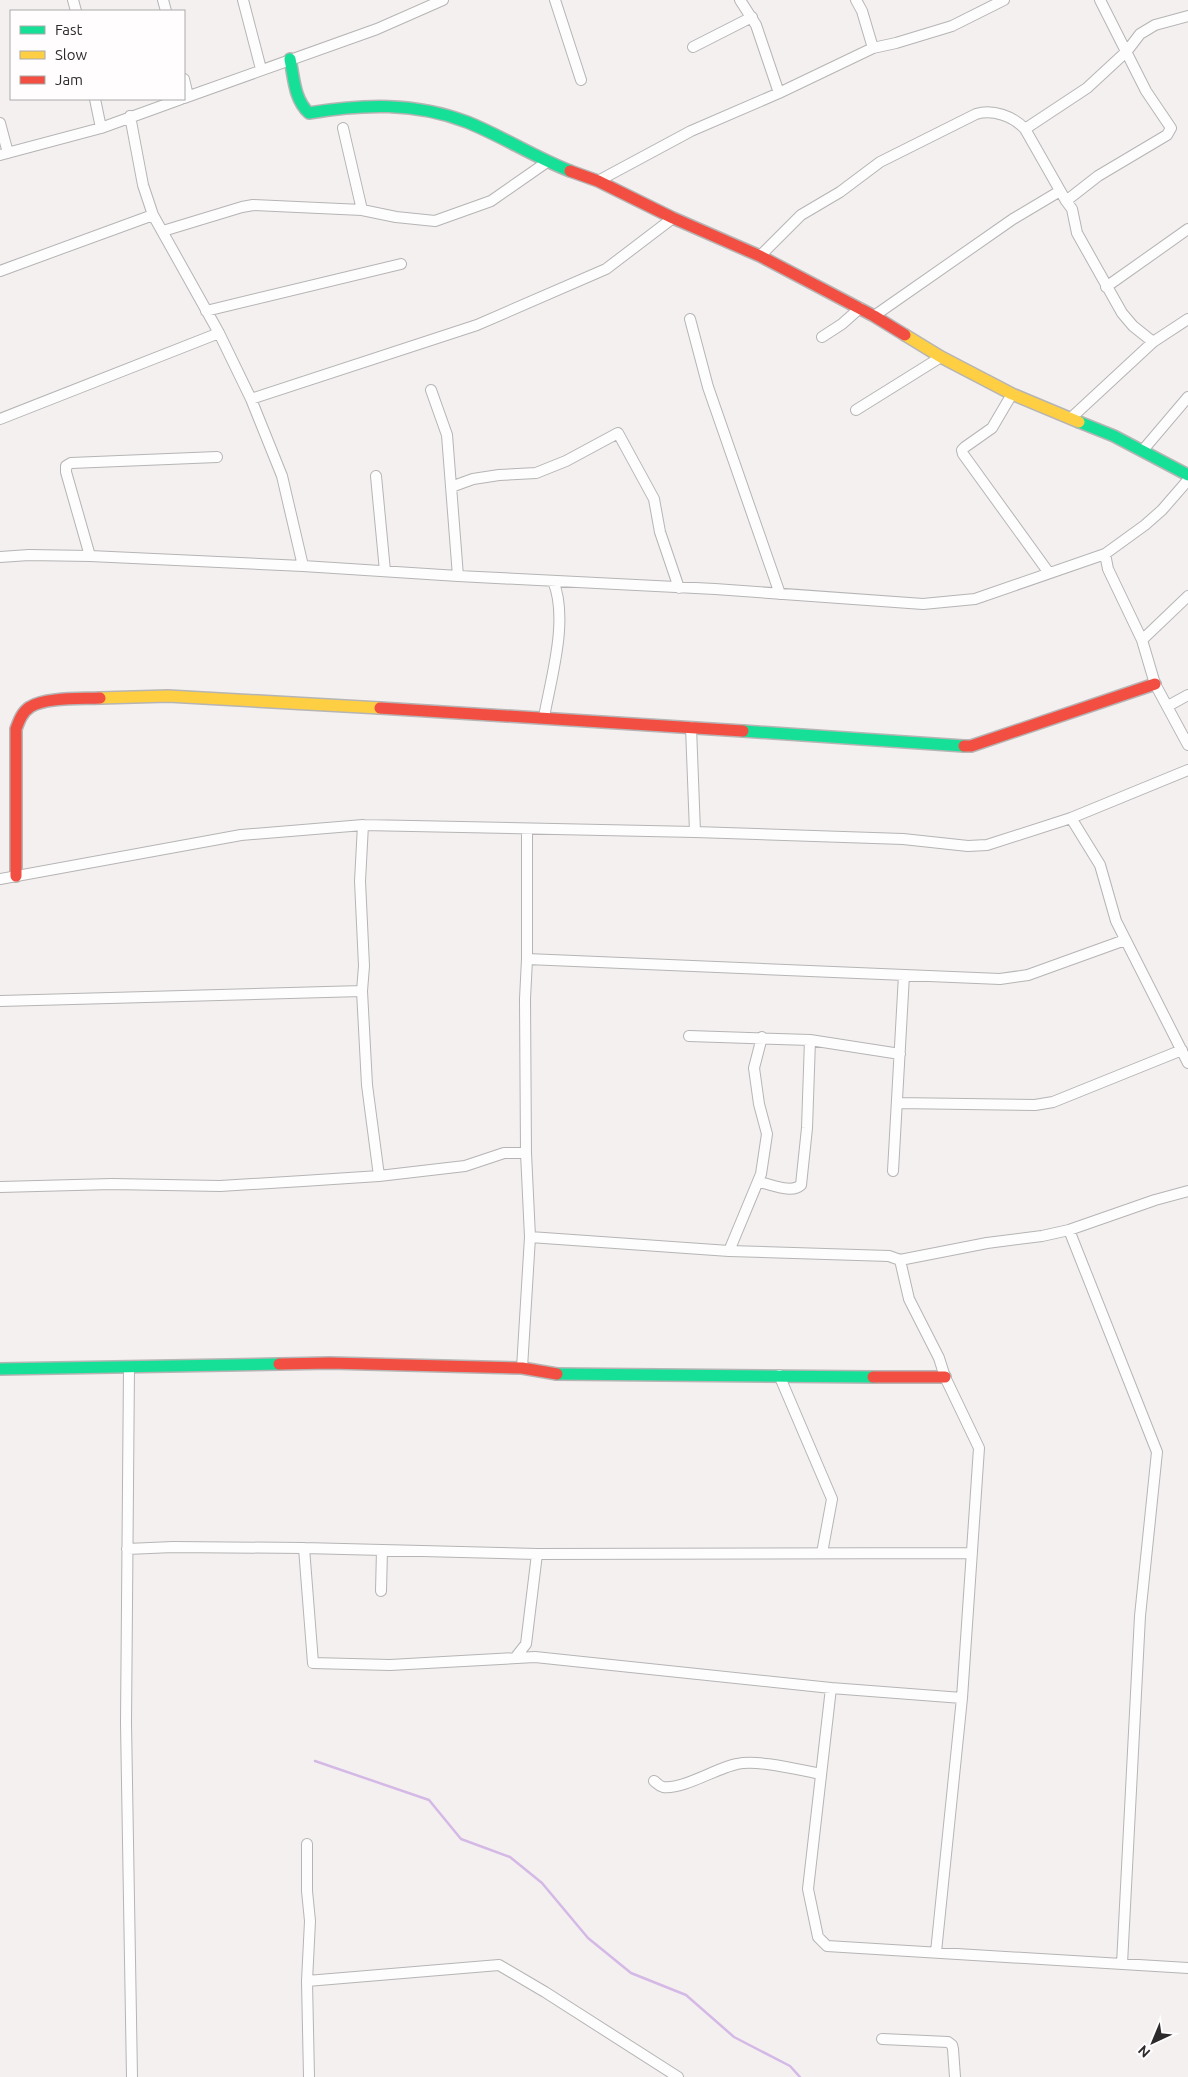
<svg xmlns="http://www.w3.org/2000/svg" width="1188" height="2077" font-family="Ubuntu,sans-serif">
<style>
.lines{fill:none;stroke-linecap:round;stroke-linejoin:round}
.stream{stroke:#d4b9e6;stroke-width:2.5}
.street-casing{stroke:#b6b4b4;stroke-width:12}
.fast-casing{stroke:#b6b4b4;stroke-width:14}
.slow-casing{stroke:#b6b4b4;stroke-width:14}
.jam-casing{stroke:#b6b4b4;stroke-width:14}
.street{stroke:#fdfdfd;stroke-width:10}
.fast{stroke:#16e098;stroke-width:11}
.slow{stroke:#ffcf43;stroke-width:11}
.jam{stroke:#f24e42;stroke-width:11}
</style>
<rect width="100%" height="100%" fill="#f4f0f0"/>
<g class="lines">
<path class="stream" d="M315,1761L429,1800L461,1839L510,1857L542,1883L588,1938L631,1973L686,1995L734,2037L790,2066L800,2077"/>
<g class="street-casing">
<path id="street" d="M73,0L76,11
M163,0L166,11
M243,0L261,69
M555,0L581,80
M740,0L756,25L779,93L873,48
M856,0L862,11L873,48L896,43L952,26L1004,0
M693,47L752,17
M184,79L188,96
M184,98L377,29L443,0
M95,99L101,128
M130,116L143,185L153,215L219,333L251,399L282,476L303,566
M0,123L8,153
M343,128L362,210
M1025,129L1087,88L1127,51L1140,34L1155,25L1188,16
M0,155L101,128L181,99
M598,181L691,131L779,93
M1066,201L1098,176L1167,135L1171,128L1146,91L1100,0
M163,231L242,207L253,205L362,210L396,217L435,221L491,201L547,162
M760,256L801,215L840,192L880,162L976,114C993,109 1013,116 1025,129L1066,201L1072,209L1077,233L1122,313L1133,326L1153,342
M0,271L153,215
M1106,287L1188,229
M206,311L401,264
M874,316L1013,219L1060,191
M690,319L708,387L780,594
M822,337L842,324L860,308
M431,390L447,435L458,576
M1012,394L992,428L965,447L962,450L963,454L1049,573
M251,399L477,325L606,269L673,218
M856,410L941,357
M1071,418L1153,342L1188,319
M0,419L219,333
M1143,450L1188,397
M376,476L385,571
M451,487L473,479L499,475L536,473L566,461L618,433L654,499L660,532L679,588
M1105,554L1108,569L1142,640L1155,684L1188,745
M90,556L66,472V466L71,463L217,457
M0,557L29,555L90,556L303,566L458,576L715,589L923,604L975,599L1105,554L1145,525L1162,510L1188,480
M1142,640L1188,596
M1168,706L1188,695
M544,717C551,678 569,619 553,581
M691,727L695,832
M1071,818L1100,865L1116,921L1188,1063
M363,825L360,881L364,966L362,991L367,1085L379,1176
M0,879L241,835L363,825L695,832L903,839L968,846L987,845L1071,818L1188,770
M527,959L1000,979L1028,975L1125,940
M0,1001L362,991
M689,1036L810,1040L900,1054
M897,1103L1035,1105L1053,1102L1182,1050
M893,1171L904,975
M759,1182C771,1184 791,1194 801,1185L807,1128L810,1040
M0,1187L112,1184L220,1186L303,1181L379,1176L465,1166L504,1153H526
M1069,1230L1157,1452L1140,1616L1122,1964
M530,1237L729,1251L889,1256L900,1260L987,1243L1042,1236L1069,1230L1155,1200L1188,1191
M729,1251L761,1174L767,1134L759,1104L754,1068L762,1037
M900,1260L909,1299L939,1358L945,1377L979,1448L962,1698L936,1952
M129,1367L126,1723L132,2077
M522,1368L530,1237L526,1153L525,999L527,959V829
M779,1375L832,1499L822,1553
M304,1548L313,1663L390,1665L535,1657L831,1688L962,1698
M127,1549L173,1547L304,1548L537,1554L972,1553
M381,1591L382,1550
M515,1658L526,1644L537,1554
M831,1688L808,1889L818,1937L827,1946L1188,1968
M654,1781C657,1783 659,1786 663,1787C683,1790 716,1768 737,1764C757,1759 799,1770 821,1774
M307,1844V1891L310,1921L307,1981L309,2077
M307,1981L499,1965L545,1992L678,2077
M882,2039L948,2042L952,2045L953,2049L955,2077"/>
</g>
<g class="fast-casing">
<path id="fast" d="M290,59C294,78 294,99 309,113C363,104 415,102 467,122C502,136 534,157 570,171
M1079,422L1114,436L1188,475
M743,731L964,746
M0,1369L279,1364
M557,1374L873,1377"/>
</g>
<g class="slow-casing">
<path id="slow" d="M905,335L941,357L1012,394L1079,422
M100,698L168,696L380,708"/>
</g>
<g class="jam-casing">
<path id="jam" d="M570,171L598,181L673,218L760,256L874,316L905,335
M380,708L743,731
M964,746H971L1155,684
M16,876V729C19,721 22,712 30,707C45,697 82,699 100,698
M279,1364L330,1363L522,1368L557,1374
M873,1377H945"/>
</g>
<use href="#street" class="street"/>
<use href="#fast" class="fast"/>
<use href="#slow" class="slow"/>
<use href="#jam" class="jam"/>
</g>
<rect x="10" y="10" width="175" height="90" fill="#fffdfe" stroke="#aba9a9"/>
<rect x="20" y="26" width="25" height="8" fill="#16e098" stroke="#aba9a9"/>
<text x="55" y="35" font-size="15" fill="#2c2a2a">Fast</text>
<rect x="20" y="51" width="25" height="8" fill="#ffcf43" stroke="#aba9a9"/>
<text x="55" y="60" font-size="15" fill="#2c2a2a">Slow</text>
<rect x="20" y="76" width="25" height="8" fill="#f24e42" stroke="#aba9a9"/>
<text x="55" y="85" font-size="15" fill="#2c2a2a">Jam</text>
<g transform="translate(1153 2042) rotate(224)" stroke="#fffdfe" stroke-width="4" paint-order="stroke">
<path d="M0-4L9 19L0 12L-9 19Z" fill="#2c2a2a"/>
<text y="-8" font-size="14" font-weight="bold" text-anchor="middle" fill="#2c2a2a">N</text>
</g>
</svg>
